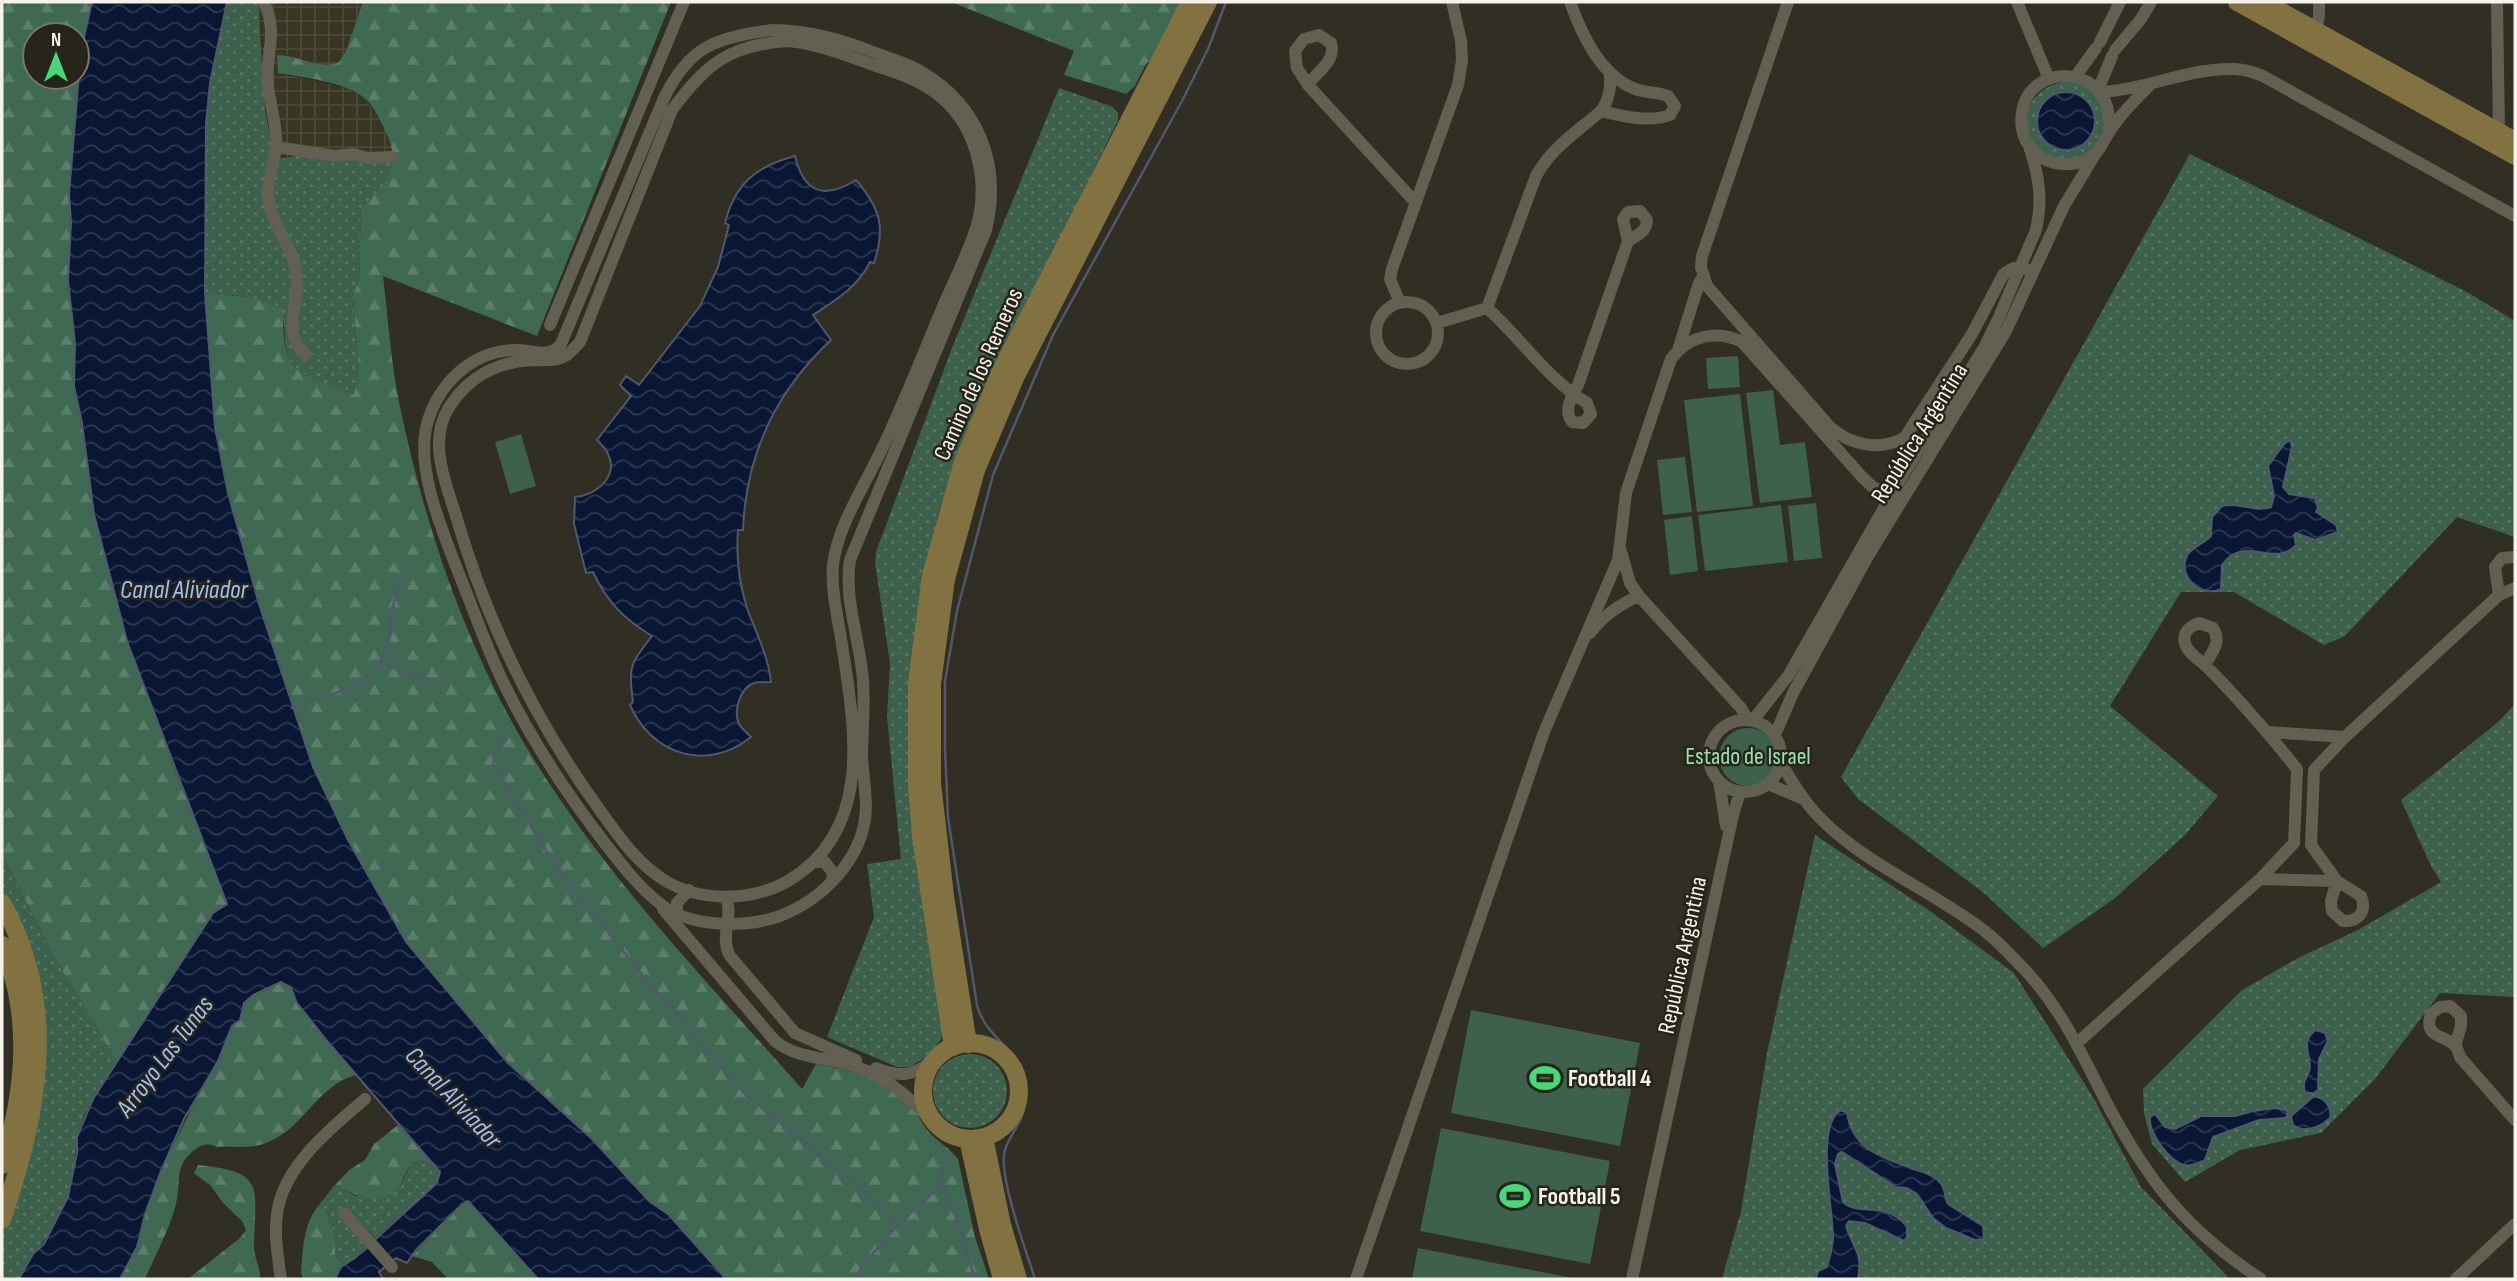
<svg xmlns="http://www.w3.org/2000/svg" width="2517" height="1281" font-family="'Sofia Sans Condensed',sans-serif">
<style>
.industrial{fill:url(#industrial-grid)}
.grass{fill:url(#grass-dots);fill-rule:evenodd}
.forest{fill:url(#forest-firs);fill-rule:evenodd}
.park{fill:#3d614d}
.water{fill:url(#water-waves);stroke:#50596b;stroke-width:2}
.lines{fill:none;stroke-linecap:round;stroke-linejoin:round}
.stream{stroke:#50596b;stroke-width:2.5}
.street{stroke:#625f53;stroke-width:12}
.secondary{stroke:#827241;stroke-width:18}
.labels{text-anchor:middle;stroke-width:5;stroke-linejoin:round;paint-order:stroke}
.street-label{font-size:24px;fill:#f4f2eb;stroke:#272419}
.park-label{font-size:24px;fill:#99e0b7;stroke:#272419}
.poi-label{font-size:24px;font-weight:bold;fill:#f4f2eb;stroke:#272419;text-anchor:start}
.water-label{font-size:26px;font-style:italic;fill:#a1befa;stroke:#272419}
</style>
<defs>
<pattern id="industrial-grid" width="8" height="8" patternUnits="userSpaceOnUse" patternTransform="scale(1.75)"><rect width="8" height="8" fill="#393523"/><path d="M0 4h8M4 0v8" fill="none" stroke="#4c4938"/></pattern>
<pattern id="grass-dots" width="8" height="8" patternUnits="userSpaceOnUse" patternTransform="scale(1.75)"><rect width="8" height="8" fill="#3d614d"/><path d="M2 2h.1M6 6h.1" fill="none" stroke="#5a7867" stroke-width="1.8" stroke-linecap="round"/></pattern>
<pattern id="forest-firs" width="22" height="20" patternUnits="userSpaceOnUse" patternTransform="scale(1.75)"><rect width="22" height="20" fill="#3f6952"/><path d="M5 1l3.5 6h-7zM16 11l3.5 6h-7z" fill="#5b7f6b"/></pattern>
<pattern id="water-waves" width="16" height="10" patternUnits="userSpaceOnUse" patternTransform="scale(1.75)"><rect width="16" height="10" fill="#091734"/><path d="M0 5q4-4 8 0t8 0" fill="none" stroke="#2d3952"/></pattern>
</defs>
<rect width="100%" height="100%" fill="#312e23"/>
<path class="industrial" d="M258,2H363L346,51L338,63L326,66L306,62L286,55L278,73L346,88L364,97L381,121L393,146L395,163L278,159L273,153L265,110Z"/>
<path class="grass" d="M227,2H258L265,110L273,153L278,159L297,156L395,163L385,185L361,208L359,280L353,295L359,372L355,396C337,389 307,380 294,366C284,356 285,337 284,324L242,296L205,294L206,124L210,83Z
M2066,81C2072,83 2081,84 2086,87C2107,99 2108,125 2097,143C2093,151 2080,159 2071,159C2066,159 2059,160 2054,158C2051,157 2048,155 2045,153C2009,130 2027,87 2066,81ZM2066,93L2081,97L2092,109L2058,149L2044,140L2037,117L2058,94Z
M1059,88L1113,107L1118,113V120L968,428L939,512L923,588L943,1033L940,1041L924,1058L910,1067H897L827,1037L874,917L867,864L901,859L887,717L890,663L875,563L876,552L952,348Z
M2190,154L2467,292L2515,321V537L2457,517L2345,636L2324,645L2234,592H2181L2110,706L2218,796L2185,835L2114,899L2043,948L1984,893L1858,799L1841,777Z
M2515,704V997L2440,993L2375,1079L2321,1133L2240,1150L2185,1182L2152,1144L2144,1113L2143,1089L2242,990L2300,957L2358,930L2441,882L2431,866L2401,800L2498,722Z
M1815,835L1927,909L2014,973L2093,1097L2141,1187L2230,1279H1722L1741,1211L1767,1053Z
M2,854L54,957L117,1062C102,1085 82,1111 77,1139C74,1158 74,1178 68,1197C57,1228 34,1251 19,1279H2V1234L19,1189L43,1064L2,897Z
M933 1091a37 37 0 1 1 74 0a37 37 0 1 1-74 0Z
M418,1161L432,1163L440,1172L437,1183L375,1238L348,1209L367,1246L355,1258L341,1267L335,1253L336,1239L324,1208L318,1206L335,1185L356,1196L402,1183L410,1165Z"/>
<path class="forest" d="M2,2H92L81,50L69,194L71,223L68,281L75,342L74,386L107,565L127,641L179,781L213,862L227,904L213,913L194,945L171,976L138,1033L117,1062L54,957L2,854ZM35,35H77V77H35Z
M363,2H671L537,336L383,276C388,318 391,361 399,402C423,519 463,640 524,743C599,870 705,979 802,1089L816,1064C850,1070 881,1078 908,1101C917,1110 921,1124 930,1133C939,1143 950,1148 958,1159L975,1237L989,1279H726L669,1215L649,1201L591,1138L528,1083L467,1017L406,942L348,840L313,767L292,708L259,604L228,493L215,427L205,294C232,294 259,297 282,310C284,327 282,351 293,365C302,377 340,390 354,395L359,372L353,295L359,280L361,208C390,180 403,167 384,128C379,118 372,103 363,97C344,82 302,77 278,73L277,55C300,55 314,69 338,63L346,51Z
M951,2H1183L1156,55L1146,64L1135,86L1126,94L1064,75L1074,51Z
M281,982L291,988L297,1003L356,1075C317,1085 304,1129 266,1143C252,1149 233,1146 217,1147C210,1143 203,1144 197,1148C171,1167 183,1182 175,1208C168,1232 155,1256 145,1279H120L137,1247L145,1214L161,1171L232,1026C243,1017 239,1012 246,1002C253,991 269,987 281,982Z
M398,1125L432,1163L418,1161L410,1165C406,1171 404,1179 400,1185C383,1210 357,1196 335,1185L349,1170L365,1160L374,1144Z
M198,1165C267,1172 255,1186 254,1247C254,1258 261,1268 260,1279H188L240,1238L246,1230L242,1221L223,1203L211,1186L194,1173Z
M468,1201L538,1279H448L432,1262L412,1256L462,1204Z
M318,1206L324,1208L336,1239L335,1253L341,1267L335,1279H303L301,1273C303,1249 303,1225 318,1206Z"/>
<path class="park" d="M1738,356L1740,387L1708,389L1706,358Z
M1773,390L1780,445L1805,442L1812,497L1760,503L1746,393Z
M1740,394L1753,506L1697,512L1684,400Z
M521,434L536,486L510,494L495,442Z
M1685,457L1692,512L1663,515L1657,460Z
M1816,503L1822,558L1794,561L1788,506Z
M1781,505L1788,562L1705,571L1698,515Z
M1692,516L1698,571L1670,575L1664,520Z
M1719 757a29 29 0 1 1 58 0a29 29 0 1 1-58 0Z
M1471,1010L1640,1043L1620,1146L1451,1113Z
M1441,1128L1610,1161L1590,1264L1420,1231Z
M1418,1248L1578,1279H1412Z"/>
<path class="water" d="M92,2H227L210,83L206,124L205,294L215,427L228,493L259,604L313,767L348,840L406,942L508,1063L591,1138L649,1201L669,1215L726,1279H538L468,1201L462,1204L416,1250L407,1263L396,1258L379,1272L383,1279H335L341,1267L355,1258L437,1183L440,1172L328,1042L297,1003L291,988L281,982L253,995L244,1003L240,1020L232,1026L218,1061L184,1119L161,1171L145,1214L137,1247L120,1279H19L33,1254L44,1244L68,1197L77,1153V1137L93,1099L213,913L227,904L127,641L94,514L82,423L74,386L75,342L68,281L71,223L69,194L81,50Z
M2037 121a29 29 0 1 1 58 0a29 29 0 1 1-58 0Z
M795,156C804,193 824,200 856,180C880,208 886,227 874,263L870,262C858,287 836,300 813,315L831,340C775,392 746,454 743,530H738C736,556 739,583 747,608C756,633 768,655 771,682C766,682 759,682 754,683C740,688 733,711 739,724C742,729 747,733 751,737C707,773 651,754 630,705L633,702C628,665 630,665 652,636C624,619 607,602 593,572L586,573L574,524L575,497C596,496 619,476 608,454C606,449 601,444 597,440L631,396L620,385L626,376L639,385L700,306L718,267L729,225L725,223C735,183 757,166 795,156Z
M2290,440L2292,447L2283,487L2289,494L2315,498L2318,508L2316,512L2336,525L2338,532L2315,540L2296,533L2294,535L2296,545C2274,569 2245,533 2222,565L2221,589C2201,599 2175,575 2188,554C2193,547 2204,543 2211,536L2212,517L2222,506C2238,501 2255,513 2271,507L2274,496L2268,466L2284,444Z
M2316,1030L2325,1033L2328,1041L2319,1059L2318,1090L2314,1093H2305C2301,1078 2310,1078 2310,1066C2309,1052 2301,1040 2316,1030Z
M2314,1096C2325,1098 2332,1107 2330,1118C2319,1128 2306,1133 2293,1125L2291,1116Z
M2275,1108L2286,1110L2288,1115L2285,1118L2259,1120L2213,1137L2205,1160C2199,1163 2191,1167 2184,1165C2169,1161 2148,1132 2150,1117L2155,1114L2165,1127L2175,1129L2201,1116H2235L2253,1111Z
M1841,1110L1847,1113C1853,1150 1882,1157 1913,1169C1923,1172 1935,1175 1941,1184C1946,1189 1944,1198 1948,1204L1983,1226L1984,1239L1975,1240L1946,1228L1933,1218L1917,1194L1907,1188L1896,1187L1842,1152L1838,1154L1835,1164L1843,1202C1859,1217 1888,1200 1907,1227V1237L1904,1241L1865,1223L1849,1221L1846,1226C1853,1249 1863,1251 1858,1279H1816L1818,1271L1827,1267C1830,1258 1832,1249 1833,1240C1834,1214 1814,1124 1841,1110Z"/>
<g class="lines">
<path class="stream" d="M384,664L427,680L444,683
M324,697C364,684 383,677 390,633C391,626 390,618 392,611C394,598 399,586 402,573
M292,708L312,700
M505,731L493,764L560,873L648,982L746,1095L827,1160L899,1224
M944,1162L941,1186L957,1220L975,1279
M854,1279C878,1244 908,1213 941,1186
M1035,1279C1026,1251 1001,1183 1004,1155C1005,1144 1012,1136 1017,1126C1025,1113 1028,1095 1025,1080C1018,1047 986,1039 977,1005L948,818L945,749V681L957,611L993,475L1053,335L1182,101L1208,49L1226,2"/>
<path class="street" d="M264,2C279,35 265,52 268,85C270,106 278,127 276,148C274,164 267,179 268,196C270,222 291,244 296,270C302,298 279,334 306,355
M1570,2C1582,35 1600,75 1635,89C1646,93 1657,92 1668,96L1675,106L1670,115C1649,123 1622,116 1601,111
M1788,2L1702,256L1701,267L1707,286L1830,427C1850,445 1881,452 1905,437L1972,334L2003,275C2014,265 2020,266 2033,272
M2017,2L2049,79
M2497,2L2499,131
M772,30C809,30 842,40 876,53C890,59 907,63 920,71C979,105 1002,165 986,230L850,560C844,596 858,635 862,671C866,699 862,729 862,758C863,774 866,791 866,807C865,858 822,901 777,917C743,928 692,927 663,906C640,889 621,864 604,842C566,793 531,739 504,684C487,649 474,611 459,574C443,532 415,469 427,424C438,384 472,350 516,350C533,350 549,359 561,344L664,98C690,45 716,38 772,30Z
M2316,30L2319,16V2
M788,41C819,44 847,56 876,66C900,74 923,81 942,98C977,128 989,182 977,225C968,254 953,283 941,311C921,359 902,408 879,455C863,488 837,528 833,565C831,589 837,614 841,638C854,724 876,829 788,881C751,902 700,902 664,880C637,863 620,838 602,813C536,723 487,623 456,516C446,483 428,443 448,409C467,378 496,362 532,360C544,360 556,362 567,355C572,351 576,346 580,342L672,110C706,64 729,45 788,41Z
M2100,42L2120,2
M2115,50L2141,19L2151,2
M2075,77L2096,48
M1308,85C1316,72 1337,61 1331,43L1319,35L1304,39L1295,51L1297,68L1308,85L1416,203
M2098,90L2112,56
M2100,92C2146,90 2190,67 2236,69C2245,69 2255,73 2263,76L2515,216
M2108,134C2120,66 2031,57 2022,112C2020,124 2022,137 2030,147C2046,168 2078,170 2097,152C2102,146 2104,140 2108,134C2119,116 2135,100 2150,85
M276,147L335,156L353,154L368,158L391,157
M1376 333a31 31 0 1 1 62 0a31 31 0 1 1-62 0Z
M1400,303L1390,279L1392,269L1458,85L1462,60L1461,41L1452,2
M1487,308L1536,176C1552,147 1577,132 1601,111C1609,100 1612,85 1609,72
M1437,323L1487,308C1522,339 1547,379 1587,403L1591,414L1583,423L1572,422C1563,410 1572,396 1578,385L1628,241L1623,219L1628,212L1640,211L1647,220C1647,232 1637,235 1628,241
M550,325L684,2
M1678,350L1699,283L1703,277
M2499,595L2495,567L2502,558L2515,557
M1639,596L1741,708L1748,720
M1590,633C1603,616 1620,604 1639,596L1630,583L1621,551
M1709 756a36 36 0 1 1 72 0a36 36 0 1 1-72 0Z
M1753,720L1788,676L1904,473L1984,348L1999,317L2036,230C2043,199 2039,176 2029,146
M2268,732L2345,737
M1775,735L1793,693L1868,556L2006,331L2064,206L2096,153
M1781,763C1793,783 1804,802 1821,819C1866,865 1937,893 1987,933C2001,944 2013,958 2025,970C2064,1011 2085,1062 2111,1111C2151,1185 2189,1232 2261,1279
M1719,781L1726,826
M1768,784L1801,798
M814,862H825L833,873L832,881
M2260,879L2337,881L2361,896C2367,911 2359,922 2343,921L2332,911L2331,901L2337,881
M2337,881L2311,845L2314,770L2345,737L2499,595L2515,588
M726,897C734,917 719,937 730,956L795,1033L856,1060
M663,909L775,1041C799,1060 829,1057 857,1067C888,1078 910,1098 932,1121
M676,920L677,903L689,890
M2077,1043L2260,879L2294,843L2297,769C2269,734 2239,699 2207,667C2200,660 2187,653 2185,643C2182,633 2190,626 2199,623L2213,628C2222,642 2212,652 2205,665
M2455,1046L2461,1026V1016L2450,1006L2440,1007L2431,1014C2423,1039 2445,1034 2455,1046C2458,1049 2459,1053 2460,1057L2515,1120
M876,1068C902,1078 912,1076 934,1060
M345,1214L392,1267
M281,1279C278,1258 274,1235 277,1214C283,1166 331,1128 365,1099
M1356,1279L1544,732L1618,560L1626,493L1671,359C1688,336 1717,329 1742,342L1863,478L1874,488L1892,493
M1632,1279L1733,815L1740,792
M2456,1279L2515,1224"/>
<path class="secondary" d="M2237,2L2515,156
M2264,2L2515,141
M2,903C60,1007 38,1113 2,1220
M2,945C33,1016 25,1093 2,1165
M923 1091a48 48 0 1 1 96 0a48 48 0 1 1-96 0Z
M968,1044L945,896L932,783V684L946,579L976,470L1015,378L1208,2
M953,1047L921,836L917,784V683L931,576L962,465L1001,371L1190,2
M984,1137L1002,1225L1018,1279
M968,1139L988,1229L1002,1279"/>
</g>
<defs>
<g id="stadium-bare" transform="scale(2.415)"><path d="M0-5a6.5 5 0 1 0 0 10a6.5 5 0 1 0 0-10ZM-3.5-1.8h7v3.6h-7Z" fill="#48d779" stroke="#272419" stroke-width="2.5" paint-order="stroke"/></g>
</defs>
<g fill-rule="evenodd">
<use href="#stadium-bare" x="1545" y="1078"/>
<use href="#stadium-bare" x="1515" y="1196"/>
</g>
<g class="labels">
<g class="street-label">
<text transform="translate(978 374) rotate(-66)" y="8">Camino de los Remeros</text>
<text transform="translate(1919 433) rotate(-58)" y="8">República Argentina</text>
<text transform="translate(1682 955) rotate(-78)" y="8">República Argentina</text>
</g>
<g class="park-label">
<text x="1748" y="764">Estado de Israel</text>
</g>
<g class="poi-label">
<text x="1568" y="1086">Football 4</text>
<text x="1538" y="1204">Football 5</text>
</g>
<g class="water-label">
<text x="184" y="598">Canal Aliviador</text>
<text transform="translate(164 1056) rotate(-53)" y="9">Arroyo Las Tunas</text>
<text transform="translate(454 1097) rotate(47)" y="9">Canal Aliviador</text>
</g>
</g>
<rect width="2517" height="1281" fill="none" stroke="#f4f2eb" stroke-width="7"/>
<g transform="translate(56 56)"><circle r="33" fill="#272419" stroke="#79766d" stroke-width="2"/>
<path d="M0-5L12 26L0 18L-12 26Z" fill="#48d779"/>
<text y="-10" font-size="19" font-weight="bold" text-anchor="middle" fill="#f4f2eb">N</text>
</g>
</svg>
